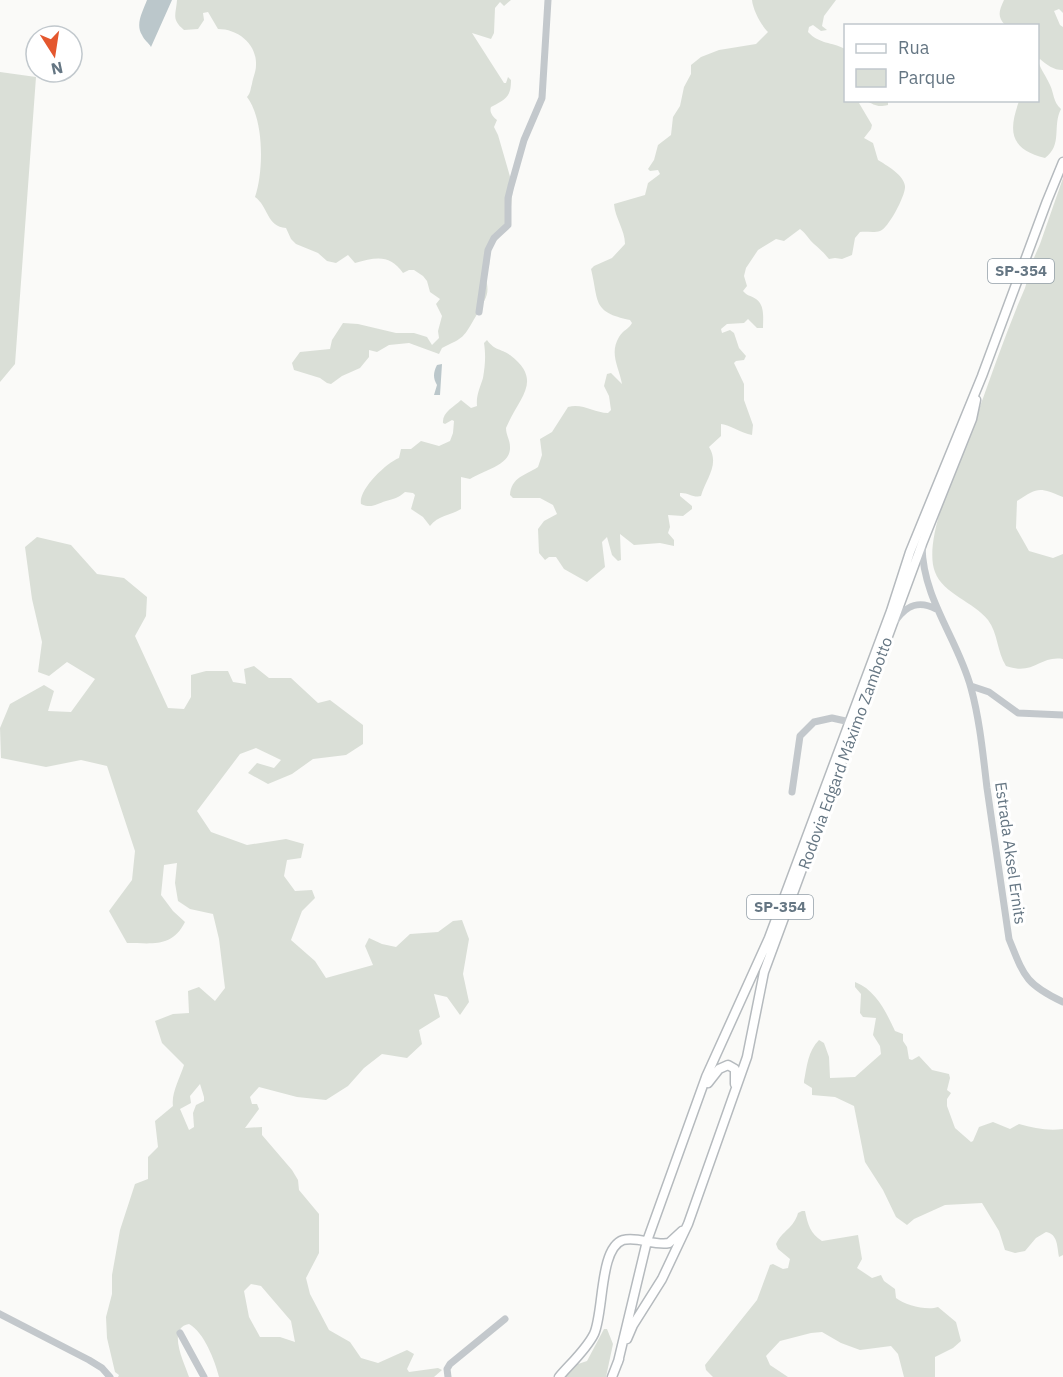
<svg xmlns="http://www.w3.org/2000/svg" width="1063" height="1377" font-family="'IBM Plex Sans',sans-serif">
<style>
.green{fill:#dadfd7;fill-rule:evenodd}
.water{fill:#bbc7cb}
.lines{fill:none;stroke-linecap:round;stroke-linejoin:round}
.major-casing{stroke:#b5babe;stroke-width:11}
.minor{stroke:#c3c8cc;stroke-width:7}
.major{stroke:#fff;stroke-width:8}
.labels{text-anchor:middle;stroke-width:6;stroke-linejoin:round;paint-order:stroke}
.shield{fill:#fff;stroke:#939fa8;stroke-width:1.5}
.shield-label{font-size:15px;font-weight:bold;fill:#657683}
.street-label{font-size:16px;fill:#657683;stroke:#fff}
</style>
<rect width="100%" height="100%" fill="#fafaf8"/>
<path class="green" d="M177,0H511L504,6L500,2L495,8L494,33L491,39L472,33L504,83H506L508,77L511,80C511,97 506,99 491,107C489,112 493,117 497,120L494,127L498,135L513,187L509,226L491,247L489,266L484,271C491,296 487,295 476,316C463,338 465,337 442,348L439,354L409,343L389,345L377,352L369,350V357L360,368L342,376L331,384L327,383L320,378L294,370L292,363L300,352L330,349L332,340L343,323L358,324L396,333H414L427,337L432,345L439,338L438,331L442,316L436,304L440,299L430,292L427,281L423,276L414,270H409L403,273C390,254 376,257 355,263L348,255L336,263L327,261L318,253L296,244L291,239L286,228C267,227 268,206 255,197C264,171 264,119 247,97C251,92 250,90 252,84C253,77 256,72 256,65C257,44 238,29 218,29L208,12L203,13L204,20L198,29L184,30C171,19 176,15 177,0Z
M752,0H836L824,16L822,26L827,30L821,31L813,25L809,27L808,32C819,44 832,42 845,49L846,100L888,101V105C876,108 875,104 865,101L859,103L872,125L871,129L864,138L873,143L878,160C886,165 904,175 905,186C906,195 888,229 880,231C874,233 866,231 860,232L855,238L852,255L842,259L835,258L829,259C824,253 820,249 814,244C809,240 806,233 800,229L784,241L776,239L758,250L746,268L744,276L747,286L743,291C747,296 750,295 756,299C765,305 763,318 763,328H757L748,319L744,323L727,324L721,329L722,333L730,330L734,333L739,348L746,356L744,360L736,361L734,363L744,384V400L753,425L752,435C741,433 728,424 721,424V436L709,447C720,465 706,478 701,496C693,498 687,492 680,493V496L692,506V509L683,516L668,515L670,527L668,533L674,540V546L660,543L634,545L620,534L621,560L618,561L612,555L607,537L602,542L605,567L587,582L564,569L556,557H549L545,560L539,553L538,529L544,521L557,514L553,505L540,498H513L510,495C511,477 526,475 538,467L542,455L540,439L552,432L568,407C583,403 594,413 608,413L611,410L609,396L604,386L607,374L611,373L622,384C619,367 609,354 619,337C623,330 629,329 632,323L630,320C592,312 599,302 591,269L594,266L612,258L625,244C625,230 615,218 614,204L645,195L648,183L660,174L658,170L650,171L648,169L654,160L658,145L671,135L673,117L680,106L684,87L691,74V65L701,57L719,50L756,44L768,32C761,25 753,10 752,0Z
M1004,0H1063V13L1059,9L1054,11L1060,25L1063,27V70C1053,70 1047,65 1040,59L1038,61C1041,70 1046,76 1050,85C1054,93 1053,102 1061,109C1052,126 1063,145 1045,158C1010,149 1008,132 1019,101L1038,100V26L1005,25C997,16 999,11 1004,0Z
M0,72L36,77L15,364L0,382Z
M1063,178V497C1039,487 1038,487 1017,501L1016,528L1029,551L1053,558L1063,554V659C1040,655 1034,676 1006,666C997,652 998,633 988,620C974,602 943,594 935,572C921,536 965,448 978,412C993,371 1007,329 1025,288L1033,260L1040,244Z
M487,340C495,351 500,348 510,355C544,381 519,397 506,428C506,435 510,440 510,447C511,465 484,470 470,479L461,477V509C450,516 438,515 430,526L423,517L411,509L415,495L413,493L405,492C398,498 394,499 386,501C376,504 372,509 361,504C358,490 386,463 399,458L401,449H411L421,441L439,446L450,441L453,433L454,421L452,420L445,424L443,423C442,412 454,407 461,400L471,408L477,406C476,395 480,388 483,378C485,366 486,356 484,343Z
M37,537L71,545L97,574L124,578L147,597L146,616L135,636L168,708L184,709L191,697V675L206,671H228L233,682L246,684L244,669L254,666L269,678H291L318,703L330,700L363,725V744L346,755L313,759L292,774L268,784L248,773L257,763L274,768L281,760L256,748L240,754L197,811L211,832L247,845L286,839L304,844L301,858L287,860L284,876L295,891L312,890L315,898L302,911L291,940L315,961L326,978L373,965L365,946L369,938L382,944L396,947L410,934L438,932L453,921L462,920L469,939L463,974L469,1002L460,1015L447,997L434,994L440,1017L419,1030L422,1044L407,1058L382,1054L364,1068L348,1086L326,1100L297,1097L259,1087L250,1097L252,1104H257L259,1109L245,1128L262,1127V1135L292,1170L298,1180L299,1190L319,1214V1253L306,1278L310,1294L329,1330L350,1342L361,1358L378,1363L407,1350L414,1354L407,1369L409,1372L438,1368L442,1370L434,1377H219C215,1361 204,1332 189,1324C166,1328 185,1364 189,1377H118L119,1375L115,1372L107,1338L106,1317L112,1294V1275L120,1230L135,1184L148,1179V1157L158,1147L155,1121L173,1106C171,1093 180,1078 184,1065L162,1043L155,1021L173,1014L189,1013L188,991L199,987L215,1001L225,988L219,939L213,914L190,909L178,901L175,883L177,863L164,865L161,895L173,911L185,922C172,948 152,943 127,943L109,911L132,880L135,851L107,766L81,760L46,767L1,758L0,728L10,704L44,685L54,691L48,711L71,712L95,679L67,662L49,676L38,672L42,642L32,599L25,547ZM200,1084L204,1097V1101L196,1105L193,1113L194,1127L189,1130L180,1109L191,1103L190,1096ZM251,1284L261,1286L291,1321L295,1342L280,1337H260L249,1317L244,1291Z
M855,982C876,990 886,1012 895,1031L903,1034V1041L907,1047L909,1059L912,1060L919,1056L932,1070L949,1074L950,1078L947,1090L951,1093L947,1099V1106L955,1128L971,1142L973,1141L979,1127L993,1122L1010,1129L1019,1124C1034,1128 1047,1131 1063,1129V1255L1059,1257C1057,1247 1058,1234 1046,1232L1036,1238L1025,1251L1015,1253L1005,1250L999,1231L982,1203L945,1205L914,1219L907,1225L896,1217L883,1190L865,1162L854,1106L835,1097L812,1095V1088L804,1083V1081C807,1066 808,1051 819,1040L824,1043L829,1057L830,1078L855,1077L881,1054L880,1046L873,1035L876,1018L863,1017L860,1013L861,994L855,987Z
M802,1211H805C808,1225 810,1233 822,1241L858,1235L862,1259L857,1268L872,1278L881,1275L884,1281L895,1289L896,1298C905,1305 927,1311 938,1307L956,1322L961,1341L953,1348L935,1357V1377H904L898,1354L891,1346L860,1350L841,1343L822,1332L811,1333L780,1341L766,1356L770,1365L788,1377H713L706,1370L705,1365L757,1300L770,1265L773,1264L783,1269L788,1268L790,1259L778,1249L776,1244C782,1231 794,1228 798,1213Z
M604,1329H607L613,1344L606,1377H562L575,1365L587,1361Z"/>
<path class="water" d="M147,0H172L151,47C149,43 144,40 142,35C135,24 143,11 147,0Z
M442,364L440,395H434L437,385C433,378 433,373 437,365Z"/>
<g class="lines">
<g class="major-casing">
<path id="major" d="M708,1083L719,1069L728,1065L735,1069V1084
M627,1339L633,1325L662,1279L688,1224L747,1057L764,972L922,544L972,419L976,400
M618,1362L647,1241L706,1077L769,938L891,611L910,552L982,376L1047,201L1063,162
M559,1377C570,1364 586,1350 594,1334C604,1313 599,1248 623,1240C638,1236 654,1246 669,1243L682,1231
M612,1377L619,1359"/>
</g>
<path class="minor" d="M479,312L488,250L494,238L508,225V198L511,186L524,140L542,98L548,0
M922,546C923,600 958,639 971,688C980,721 983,755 987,788C994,838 1002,888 1009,939C1024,976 1025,984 1063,1002
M896,620C907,605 919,600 936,609
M971,686L989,692L1018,713L1063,715
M792,792L800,736L814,722L832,718L850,722
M0,1314L89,1360L102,1368L110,1377
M180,1333L204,1377
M448,1377L447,1369L450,1364L505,1319"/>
<use href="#major" class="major"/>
</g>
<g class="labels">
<g class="shield">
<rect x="988" y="259" width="66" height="24" rx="4.5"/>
<rect x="747" y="895" width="66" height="24" rx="4.5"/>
</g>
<g class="shield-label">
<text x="1021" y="276">SP-354</text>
<text x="780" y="912">SP-354</text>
</g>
<g class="street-label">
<text transform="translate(845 753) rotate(-70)" y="6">Rodovia Edgard Máximo Zambotto</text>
<text transform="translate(1011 853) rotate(82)" y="6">Estrada Aksel Ernits</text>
</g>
</g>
<rect x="844" y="24" width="195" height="78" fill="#ffffff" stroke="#c1c8cd" stroke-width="1.5"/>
<rect x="856" y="44" width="30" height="9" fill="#ffffff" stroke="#c1c8cd" stroke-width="1.5"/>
<text x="898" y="54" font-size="18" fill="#657683">Rua</text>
<rect x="856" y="69" width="30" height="18" fill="#dadfd7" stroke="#c1c8cd" stroke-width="1.5"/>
<text x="898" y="84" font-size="18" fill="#657683">Parque</text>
<g transform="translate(54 54) rotate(168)"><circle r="28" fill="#ffffff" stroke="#c1c8cd" stroke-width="1.5"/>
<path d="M0-4.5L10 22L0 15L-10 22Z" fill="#e4572e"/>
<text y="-9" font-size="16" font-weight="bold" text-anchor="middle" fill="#657683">N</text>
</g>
</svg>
